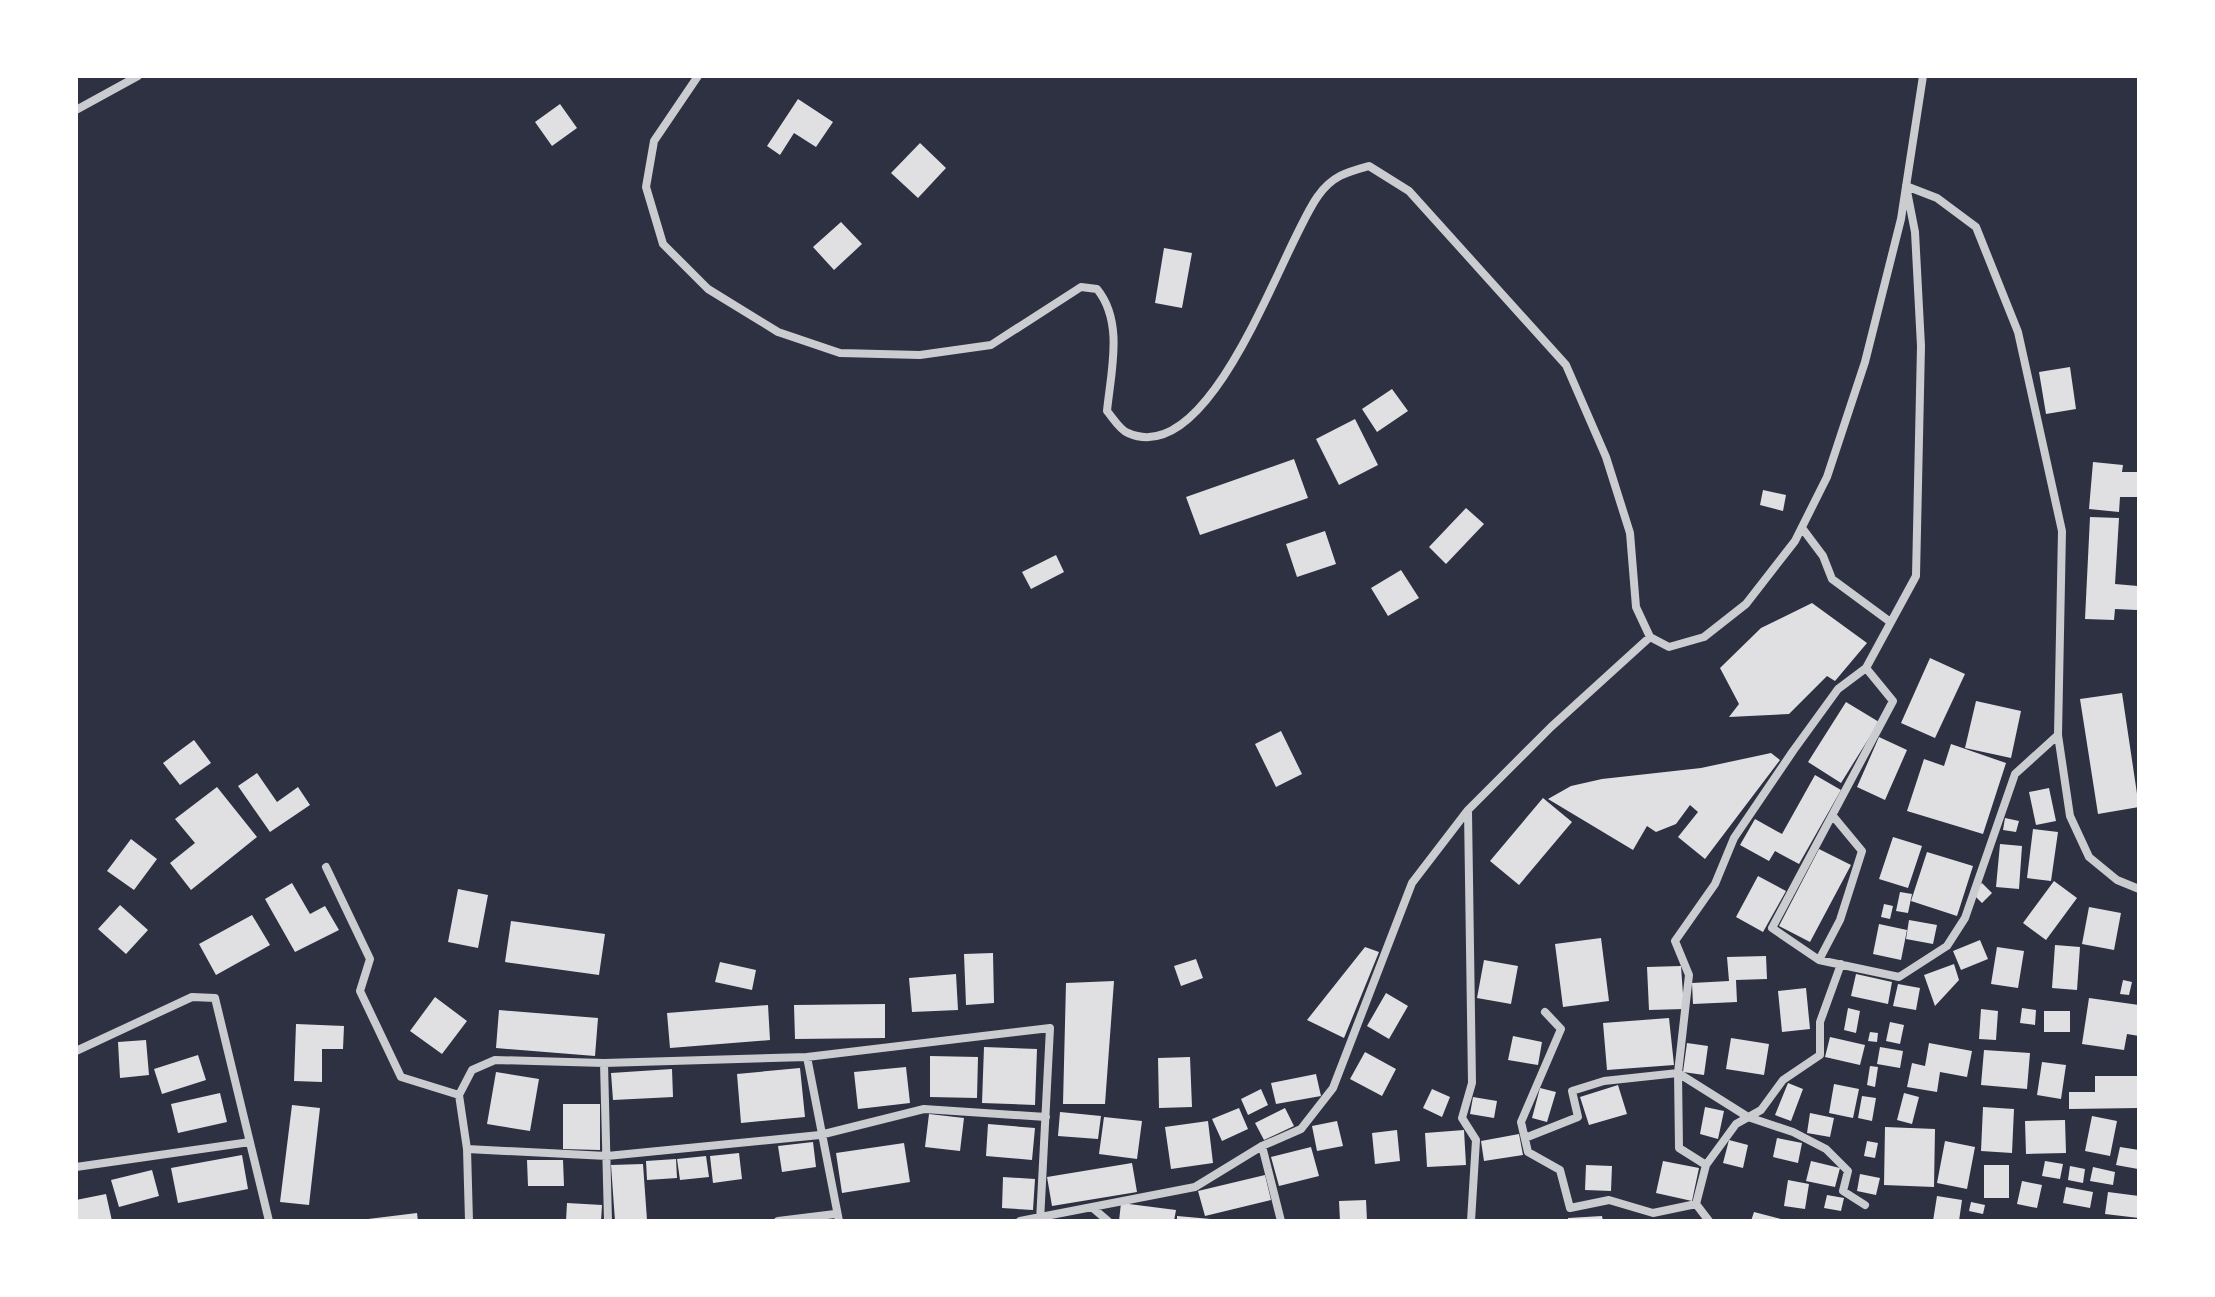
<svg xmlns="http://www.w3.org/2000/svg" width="2215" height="1297" font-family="Barlow,sans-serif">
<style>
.building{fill:#e0e0e3}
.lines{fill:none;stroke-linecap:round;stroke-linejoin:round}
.minor{stroke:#caccd0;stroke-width:8}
</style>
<rect width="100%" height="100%" fill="#2d3142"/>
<path class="building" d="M798,99L833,122L816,147L794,133L780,155L767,146Z
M560,104L577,128L552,146L535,122Z
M920,143L946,168L918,198L891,173Z
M841,222L862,244L834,270L813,247Z
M1164,248L1192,253L1182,308L1155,303Z
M2070,367L2076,409L2046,414L2039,372Z
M1392,389L1408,411L1377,432L1362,409Z
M1355,419L1378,465L1339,485L1316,439Z
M1294,459L1308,498L1200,535L1186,497Z
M2093,462L2123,465L2122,472H2139V497H2120L2119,512L2089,509Z
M1763,490L1786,495L1783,511L1760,505Z
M1466,508L1484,524L1446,564L1429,547Z
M2090,517L2119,518L2115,584L2138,586L2137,610L2115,609L2114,620L2085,619Z
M1325,531L1336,564L1297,577L1286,544Z
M1056,555L1064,572L1031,589L1022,572Z
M1401,570L1419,598L1388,616L1371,588Z
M1812,603L1867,643L1835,681L1827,676L1789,714L1729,717L1739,704L1720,668L1761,628Z
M1930,658L1965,674L1935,738L1901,723Z
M2122,693L2139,807L2098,814L2080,699Z
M1976,701L2021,711L2011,758L1965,748Z
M1846,702L1879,722L1841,783L1808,762Z
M1281,731L1302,774L1276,787L1255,744Z
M1879,737L1907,750L1885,800L1857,787Z
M194,740L211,763L180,785L163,763Z
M1951,744L2006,763L1983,834L1907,811L1924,759L1944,766Z
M1771,753L1780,760L1705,859L1678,837L1698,812L1690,805L1676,824L1656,832L1647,826L1633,850L1548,799L1571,786L1602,779L1701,768Z
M257,773L277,802L298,787L310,805L270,832L238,786Z
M1815,775L1841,790L1799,864L1775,851L1769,861L1740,845L1755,819L1782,834Z
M217,787L257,837L191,890L170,863L195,843L175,819Z
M2049,788L2056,821L2036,825L2029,792Z
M1543,798L1572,822L1519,885L1490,861Z
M2005,818L2019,821L2016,832L2003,830Z
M2033,829L2058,832L2051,881L2027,878Z
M1893,837L1922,846L1908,888L1879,879Z
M131,839L157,859L134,890L107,871Z
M2000,844L2022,846L2019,889L1996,887Z
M1819,849L1851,865L1810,942L1779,926Z
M1927,852L1973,866L1957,916L1911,901Z
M1758,876L1786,891L1763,932L1736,917Z
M2054,881L2077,898L2046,940L2023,923Z
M292,883L310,914L325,906L339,930L295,952L265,899Z
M1982,883L1992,893L1982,903L1972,893Z
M458,889L488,895L478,948L448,942Z
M1900,892L1912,894L1908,913L1896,911Z
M1884,904L1893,906L1890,919L1881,917Z
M120,905L148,930L126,954L98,929Z
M2089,907L2121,913L2114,950L2082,944Z
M252,915L270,945L216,975L199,944Z
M1909,920L1937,925L1933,944L1906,939Z
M511,921L605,934L599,975L505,962Z
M1879,924L1907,930L1901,960L1873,954Z
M1601,938L1609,1001L1563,1007L1555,944Z
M1980,940L1988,959L1961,970L1953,951Z
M2055,945L2080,947L2077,990L2052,988Z
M1365,947L1379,952L1344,1038L1307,1020Z
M1997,947L2024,951L2018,988L1991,984Z
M993,953L994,1003L966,1005L964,954Z
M1766,956L1767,979L1736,980L1737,1002L1693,1004L1692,983L1729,981L1727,957Z
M1196,959L1203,978L1181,986L1174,966Z
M1484,960L1518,966L1511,1004L1477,998Z
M720,962L756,970L752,990L715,982Z
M1954,964L1959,980L1935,1006L1924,975Z
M1681,966L1684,1009L1649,1010L1647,967Z
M956,974L958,1010L912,1012L909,978Z
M1856,974L1892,982L1888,1004L1851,996Z
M2123,980L2132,982L2129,995L2120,994Z
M1114,981L1105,1104H1063L1066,983Z
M1898,984L1920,988L1916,1010L1893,1006Z
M1806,988L1810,1029L1782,1032L1778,991Z
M1386,993L1408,1006L1389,1039L1367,1026Z
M435,997L467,1021L442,1054L410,1031Z
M2089,998L2139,1005V1036L2127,1034L2124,1050L2082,1044Z
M885,1004V1038L795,1039L794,1005Z
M768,1005L770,1040L670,1048L667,1013Z
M1848,1008L1860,1011L1856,1033L1844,1030Z
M2022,1008L2036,1010L2035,1025L2020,1023Z
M1981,1009L1998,1011L1996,1040L1979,1039Z
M499,1010L598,1018L595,1056L496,1048Z
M2044,1011H2070V1032H2044Z
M1669,1018L1674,1065L1607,1070L1603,1023Z
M1890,1022L1904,1025L1900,1044L1886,1041Z
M296,1024L344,1026L343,1049H322V1082L294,1081Z
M1870,1032L1878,1033L1877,1042L1868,1041Z
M1513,1036L1542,1042L1538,1065L1508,1060Z
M1830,1037L1865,1045L1860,1065L1825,1057Z
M1731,1038L1769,1044L1764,1075L1726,1069Z
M146,1040L149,1075L120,1078L118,1042Z
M1687,1043L1708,1046L1704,1075L1683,1072Z
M1929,1043L1972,1051L1967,1077L1940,1072L1937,1092L1907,1087L1912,1063L1925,1066Z
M984,1047L1037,1049L1035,1105L982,1103Z
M1880,1047L1903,1051L1900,1068L1877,1064Z
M1984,1050L2030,1053L2027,1089L1981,1085Z
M1365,1052L1396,1069L1382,1096L1350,1079Z
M198,1055L206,1080L162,1094L154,1069Z
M930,1056L978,1057L977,1098L930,1097Z
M1190,1057L1192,1107L1159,1108L1158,1058Z
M2042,1062L2066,1065L2061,1099L2037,1095Z
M1870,1066L1878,1067L1875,1087L1867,1085Z
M906,1067L910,1103L858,1109L854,1072Z
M800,1068L805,1117L741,1123L737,1074Z
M672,1069L673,1097L613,1100L611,1073Z
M496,1072L539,1079L530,1131L487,1124Z
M1316,1074L1321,1096L1276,1104L1271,1083Z
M2095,1076H2139V1108L2069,1109V1092H2095Z
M1788,1083L1803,1089L1791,1121L1775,1115Z
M1834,1084L1859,1089L1853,1118L1829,1113Z
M1618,1085L1627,1114L1589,1125L1580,1097Z
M1540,1088L1556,1092L1547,1122L1532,1118Z
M1261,1089L1268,1105L1248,1115L1241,1099Z
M1432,1089L1450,1097L1442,1117L1423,1108Z
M220,1093L227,1122L178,1133L171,1104Z
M1904,1093L1919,1097L1912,1124L1897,1120Z
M1862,1096L1876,1098L1872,1121L1858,1118Z
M1473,1097L1497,1101L1494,1118L1470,1114Z
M563,1104H600V1150L563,1149Z
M292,1105L320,1108L309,1205L280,1202Z
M1705,1107L1724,1111L1718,1139L1700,1134Z
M1983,1107L2014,1109L2012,1153L1981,1151Z
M1239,1108L1248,1129L1222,1141L1212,1119Z
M1285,1108L1294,1126L1264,1140L1255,1123Z
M1060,1112L1101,1116L1098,1139L1058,1136Z
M1810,1113L1834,1118L1830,1137L1807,1133Z
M929,1114L964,1118L960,1151L925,1147Z
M2092,1116L2117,1121L2110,1156L2085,1151Z
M1104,1117L1142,1121L1137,1159L1099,1154Z
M2065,1120L2066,1153L2026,1154L2025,1121Z
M1208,1121L1213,1163L1171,1169L1165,1127Z
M1337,1121L1343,1146L1317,1151L1312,1126Z
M988,1124L1035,1128L1032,1160L986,1156Z
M1885,1127L1935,1129L1934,1187L1884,1185Z
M1397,1130L1400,1161L1375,1164L1372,1133Z
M1464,1130L1466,1165L1427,1167L1425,1133Z
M1519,1134L1523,1155L1484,1161L1481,1141Z
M1777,1138L1802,1143L1798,1163L1773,1157Z
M1729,1140L1748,1145L1743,1168L1723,1163Z
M1867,1141L1878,1143L1875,1158L1864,1156Z
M1945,1141L1975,1147L1967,1189L1937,1183Z
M813,1142L816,1167L782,1172L778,1146Z
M904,1143L910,1182L842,1193L836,1153Z
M1311,1147L1319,1176L1279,1186L1271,1157Z
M2120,1147L2139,1150L2138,1169L2116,1165Z
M739,1153L742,1179L713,1183L710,1156Z
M242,1155L248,1189L178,1203L171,1168Z
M706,1156L709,1177L680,1180L677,1159Z
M676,1159L677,1178L647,1180L646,1161Z
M527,1160H563L564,1186H528Z
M1663,1161L1699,1168L1692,1201L1656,1193Z
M1811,1161L1840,1168L1835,1187L1806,1181Z
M2045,1161L2063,1164L2060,1179L2042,1176Z
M1132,1163L1137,1192L1052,1206L1047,1177Z
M643,1164L647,1220L615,1221L611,1165Z
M1586,1165L1612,1166L1611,1191L1585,1190Z
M1984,1165H2009V1198H1984Z
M2070,1166L2085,1169L2083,1183L2068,1180Z
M2093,1167L2115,1172L2113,1185L2090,1181Z
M152,1170L159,1196L119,1207L111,1180Z
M1860,1174L1880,1178L1876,1195L1857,1191Z
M1265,1175L1271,1200L1205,1216L1198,1191Z
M1003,1177L1035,1179L1033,1210L1002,1208Z
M1788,1180L1809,1184L1805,1209L1784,1206Z
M2022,1181L2042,1185L2037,1208L2017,1204Z
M2066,1187L2093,1192L2090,1208L2063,1203Z
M2108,1192L2139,1196V1218L2105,1214Z
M106,1194L112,1221H76V1200Z
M1827,1195L1844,1198L1841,1211L1824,1208Z
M1937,1196L1962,1200L1959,1221H1933Z
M1366,1200L1367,1221H1340L1339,1201Z
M1971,1202L1985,1205L1983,1214L1969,1211Z
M567,1203L602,1205L601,1221H566Z
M1121,1203L1176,1210L1174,1221H1119Z
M1754,1212L1785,1220V1221H1751Z
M417,1213L418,1221H369L368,1219Z
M1177,1216L1211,1219V1221H1177Z
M1602,1216L1603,1221H1568V1218Z"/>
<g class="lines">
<path class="minor" d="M698,76L654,141L646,187L663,244L708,289L778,332L840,353L920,355L991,345L1081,287L1097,289C1124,322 1111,371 1107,411C1113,418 1120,430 1128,433C1213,471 1283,243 1318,196C1332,176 1347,172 1369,166L1409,191L1566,365L1606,457L1630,533L1636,607L1650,637L1669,647L1704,637L1746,604L1795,541L1827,477L1865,362L1901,219L1923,76
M76,110L138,76
M1802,528L1823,556L1832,579L1889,621
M1866,668L1893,701L1772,928L1819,960L1899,977L1947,946L1965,918L2015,774L2058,735
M1468,811L1472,1083L1462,1118L1476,1140L1471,1221
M326,867L370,959L360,991L401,1077L459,1095L467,1149L469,1221
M1819,960L1840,920L1862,851L1833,816
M1545,1012L1561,1029L1521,1122L1528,1152L1560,1170L1570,1208L1609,1200L1653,1213L1696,1204L1709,1221
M76,1051L192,997L215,998L269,1221
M807,1057L839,1221
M604,1063L608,1221
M459,1095L472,1070L495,1060L604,1063L807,1057L1050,1028L1040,1221
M1525,1138L1578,1117L1572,1091L1604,1081L1678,1073L1748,1117L1793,1132L1826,1149L1848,1171L1843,1191L1865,1205
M1262,1146L1281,1221
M467,1149L607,1156L820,1135L924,1109L1046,1117
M1706,1165L1679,1148L1678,1073L1689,975L1675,941L1715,884L1734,838L1793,751L1838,689L1866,668L1916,576L1921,346L1915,232L1906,186L1937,198L1976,227L2018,332L2062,531L2058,735L2070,816L2089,857L2117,880L2139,889
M76,1167L250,1142
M1696,1204L1706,1165L1736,1124L1761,1110L1783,1080L1820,1055V1022L1841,964
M1094,1209L1108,1221
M778,1221L835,1214
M1020,1221L1195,1187L1262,1146L1301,1129L1333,1088L1412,883L1468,810L1551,727L1650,637"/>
</g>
<rect width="2215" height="1297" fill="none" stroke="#ffffff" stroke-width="156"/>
</svg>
